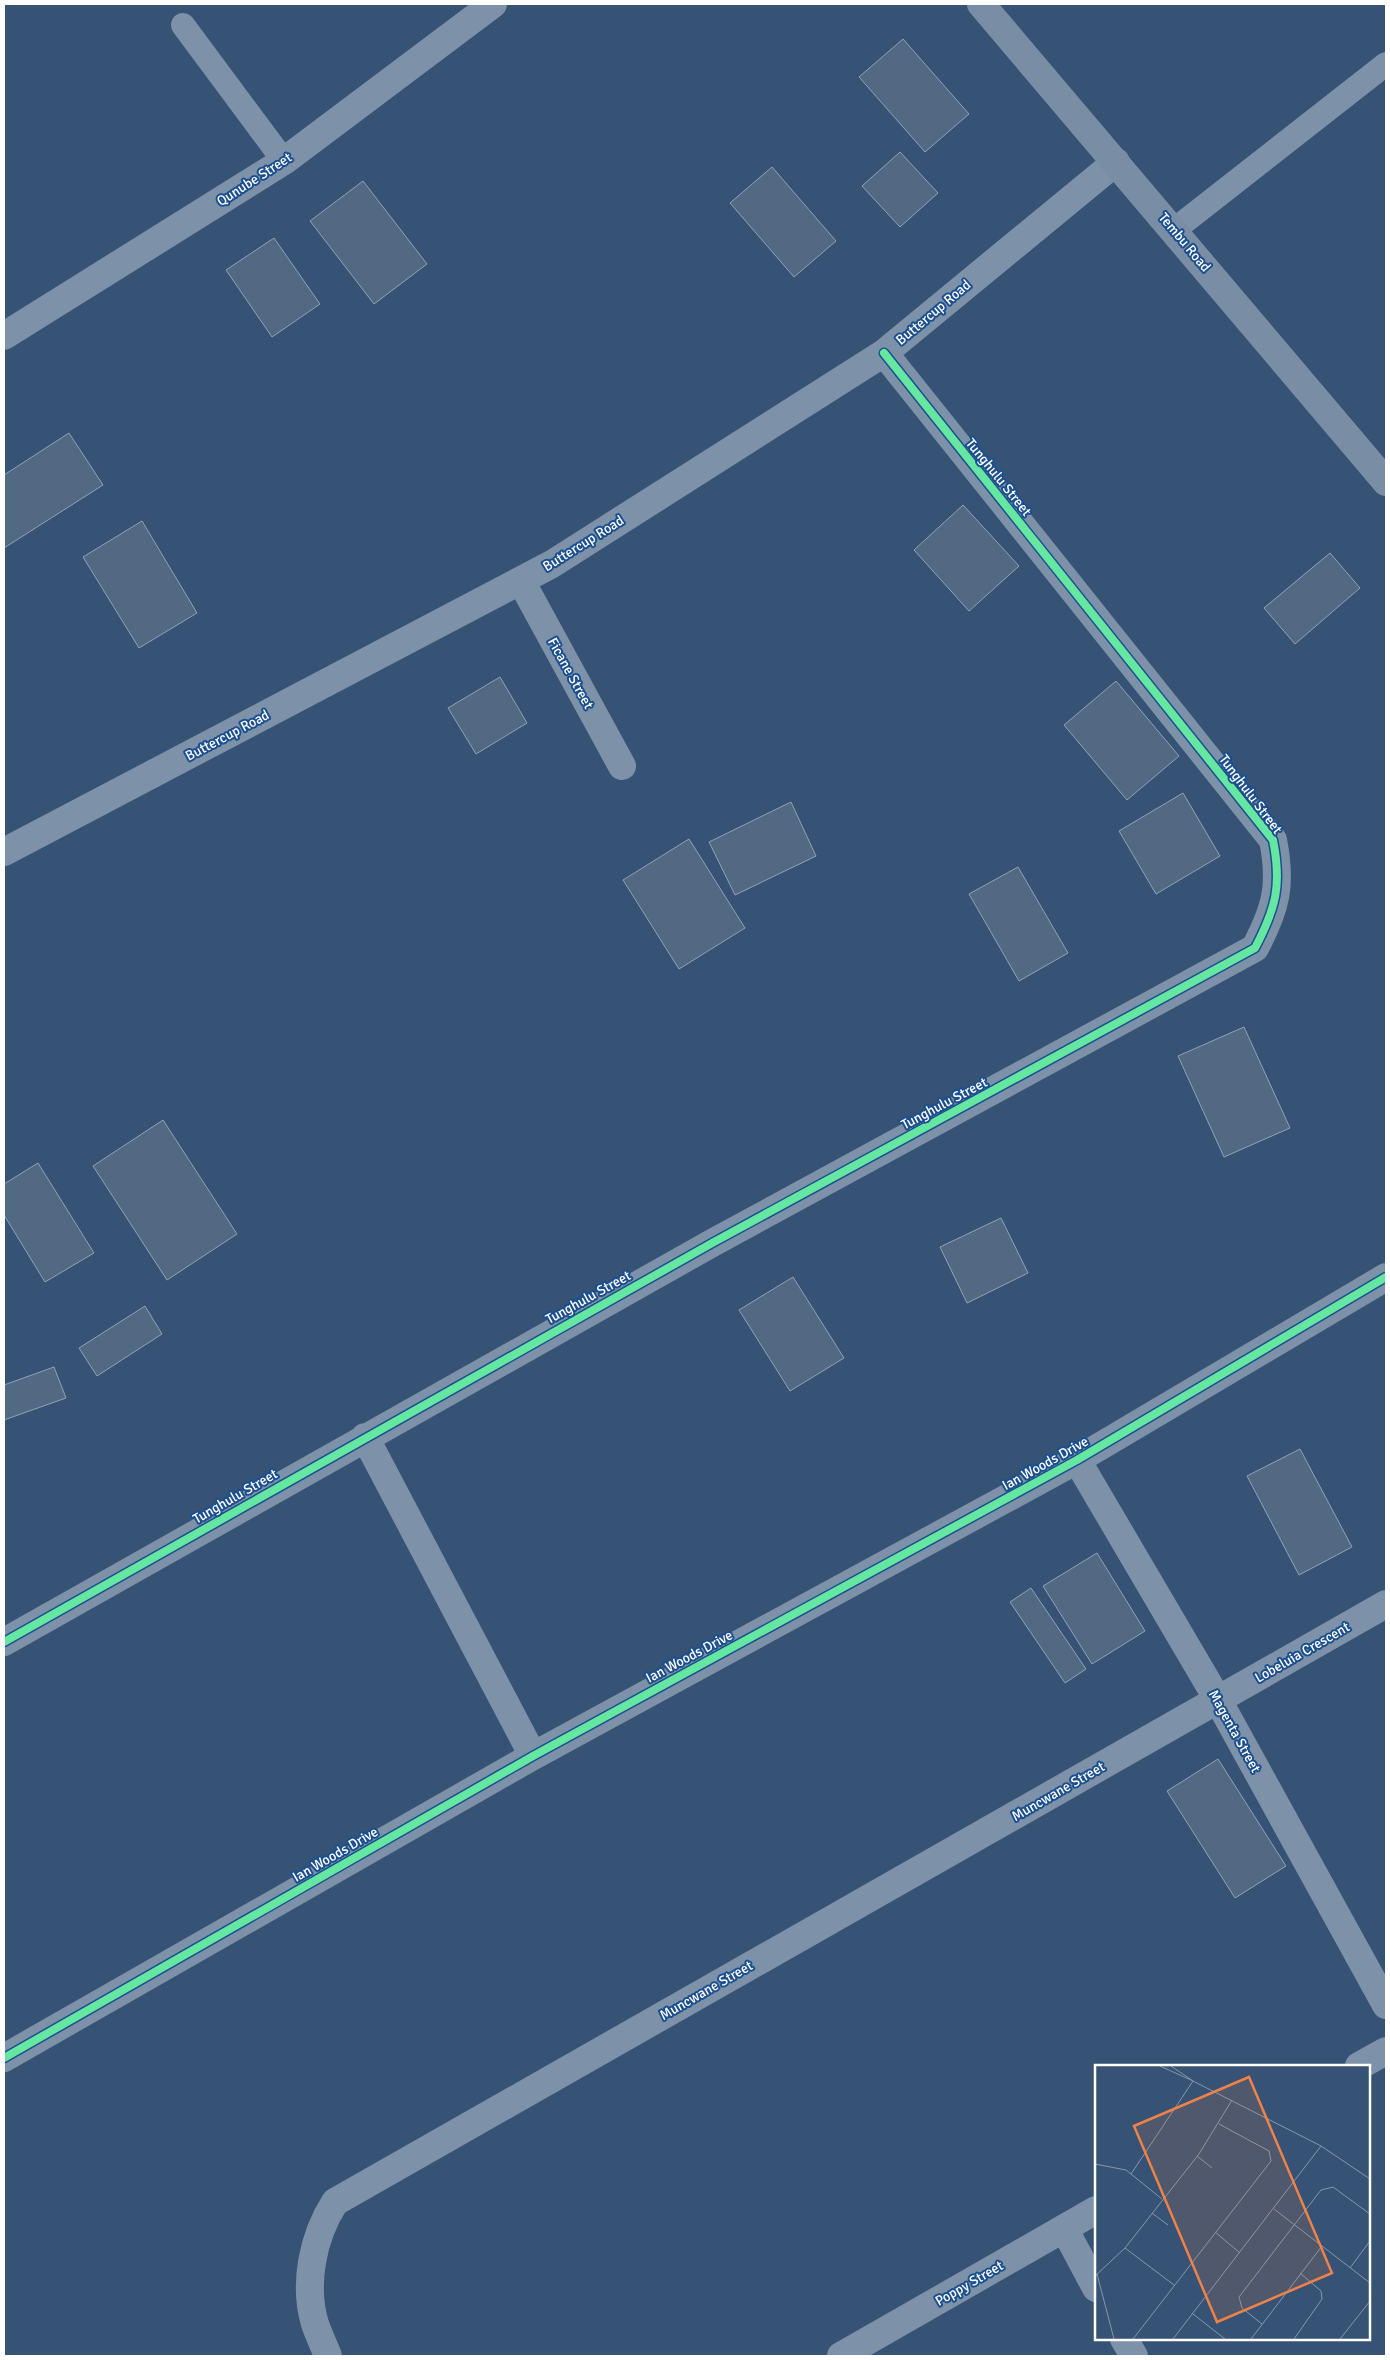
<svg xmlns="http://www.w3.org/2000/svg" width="1390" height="2360" font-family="Signika,sans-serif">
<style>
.building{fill:#526984;stroke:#92a2b6}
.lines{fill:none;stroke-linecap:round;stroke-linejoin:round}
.lane{stroke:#7d92a8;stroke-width:24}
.street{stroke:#7d92a8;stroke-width:28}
.secondary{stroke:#798da4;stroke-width:28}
.cycleway-casing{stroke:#1b4f8f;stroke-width:11}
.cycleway{stroke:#66e7a1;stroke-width:8}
.labels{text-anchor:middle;stroke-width:4;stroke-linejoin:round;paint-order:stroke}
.street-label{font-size:14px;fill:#fff;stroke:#1b4f8f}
.inset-road{fill:none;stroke:#8697ac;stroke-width:1}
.view{fill:#ee8249;fill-opacity:0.15;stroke:#ee8249;stroke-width:2.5}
.inset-edge{fill:none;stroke:#fff;stroke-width:2.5}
</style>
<rect width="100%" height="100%" fill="#365274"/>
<path class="building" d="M903,39L969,114L925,152L859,77Z
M900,152L938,193L900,227L862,186Z
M772,167L836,241L794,277L730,203Z
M363,181L427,264L374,304L310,221Z
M274,238L320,304L272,337L226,270Z
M69,433L103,485L4,548V475Z
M963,505L1019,566L969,611L914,550Z
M142,521L197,613L139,648L83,557Z
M1330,553L1360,588L1295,644L1264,608Z
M500,677L527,723L476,754L448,708Z
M1116,681L1179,756L1127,800L1064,725Z
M1183,793L1220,856L1156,894L1119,831Z
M791,802L816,856L735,895L709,842Z
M689,839L745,928L679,969L623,880Z
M1018,867L1068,953L1019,981L969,894Z
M1244,1027L1290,1128L1224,1157L1178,1056Z
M163,1120L237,1234L167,1280L93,1166Z
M38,1163L94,1253L45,1282L4,1215V1184Z
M1001,1218L1028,1273L967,1303L940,1247Z
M793,1277L844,1358L790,1391L739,1310Z
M145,1306L162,1334L97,1376L79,1348Z
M54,1367L66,1398L4,1420V1385Z
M1300,1449L1352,1547L1299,1575L1247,1476Z
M1097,1553L1145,1631L1092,1664L1043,1586Z
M1031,1588L1086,1669L1065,1683L1010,1602Z
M1218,1759L1286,1866L1235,1898L1167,1791Z"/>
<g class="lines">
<path class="lane" d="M183,25L284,161
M1174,230L1386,64"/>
<path class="street" d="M4,336L284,161L493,4
M521,581L622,766
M4,852L552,564L884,353L1116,162
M365,1437L533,1756
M1077,1460L1218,1700L1386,2005
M4,1642L714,1242L1255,948C1276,908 1282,885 1273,840L884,353
M4,2058L533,1756L1077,1460L1386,1277
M1359,2066L1386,2051
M1064,2228L1096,2288
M1124,2339L1134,2356
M328,2356C324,2346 319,2335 315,2324C303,2284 313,2236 335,2202L1386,1604
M841,2356L1096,2210"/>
<path class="secondary" d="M981,4L1386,482"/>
<g class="cycleway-casing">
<path id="cycleway" d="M4,1642L714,1242L1255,948C1276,908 1282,885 1273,840L884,353
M4,2058L533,1756L1077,1460L1386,1277"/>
</g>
<use href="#cycleway" class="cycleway"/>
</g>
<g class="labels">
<g class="street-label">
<text transform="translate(254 179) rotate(-33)" y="5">Qunube Street</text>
<text transform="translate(1185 242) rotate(50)" y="5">Tembu Road</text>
<text transform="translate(933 312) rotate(-40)" y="5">Buttercup Road</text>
<text transform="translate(999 477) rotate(51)" y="5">Tunghulu Street</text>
<text transform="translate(583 543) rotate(-32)" y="5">Buttercup Road</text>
<text transform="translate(571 673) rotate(61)" y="5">Ficane Street</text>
<text transform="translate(227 735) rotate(-28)" y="5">Buttercup Road</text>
<text transform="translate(1251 794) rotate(53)" y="5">Tunghulu Street</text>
<text transform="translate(944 1103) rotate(-28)" y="5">Tunghulu Street</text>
<text transform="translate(588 1297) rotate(-29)" y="5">Tunghulu Street</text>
<text transform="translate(1045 1463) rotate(-29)" y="5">Ian Woods Drive</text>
<text transform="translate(235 1496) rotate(-30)" y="5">Tunghulu Street</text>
<text transform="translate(1302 1652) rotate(-30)" y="5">Lobeluia Crescent</text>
<text transform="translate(689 1656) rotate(-28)" y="5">Ian Woods Drive</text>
<text transform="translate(1235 1731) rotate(61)" y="5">Magenta Street</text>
<text transform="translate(1058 1791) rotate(-30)" y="5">Muncwane Street</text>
<text transform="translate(335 1854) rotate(-30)" y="5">Ian Woods Drive</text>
<text transform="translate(706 1990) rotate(-30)" y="5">Muncwane Street</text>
<text transform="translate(969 2283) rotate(-30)" y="5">Poppy Street</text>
</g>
</g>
<g transform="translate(1095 2065)">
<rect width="275" height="275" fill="#365274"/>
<path class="inset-road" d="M65,1L98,16L76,1M102,91L117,103M0,99L31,105L67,134M36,109L98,16L226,81L275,114M179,144L275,218M57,148L73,160M120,167L145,188M30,183L79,220M255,203L275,176M2,209L19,274M0,211L30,183L104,89L137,35M98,249L130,274M167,259L147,243L144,232L226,125L238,122L275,149M38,274L176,96L174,86L124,59M78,274L226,81M156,274L227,181M199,274L227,234L226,226L205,208M245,274L275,236"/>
<path class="view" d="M154,12L237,208L122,257L39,61Z"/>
<rect width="275" height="275" class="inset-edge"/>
</g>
<rect width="1390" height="2360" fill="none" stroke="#ffffff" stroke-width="10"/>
</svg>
